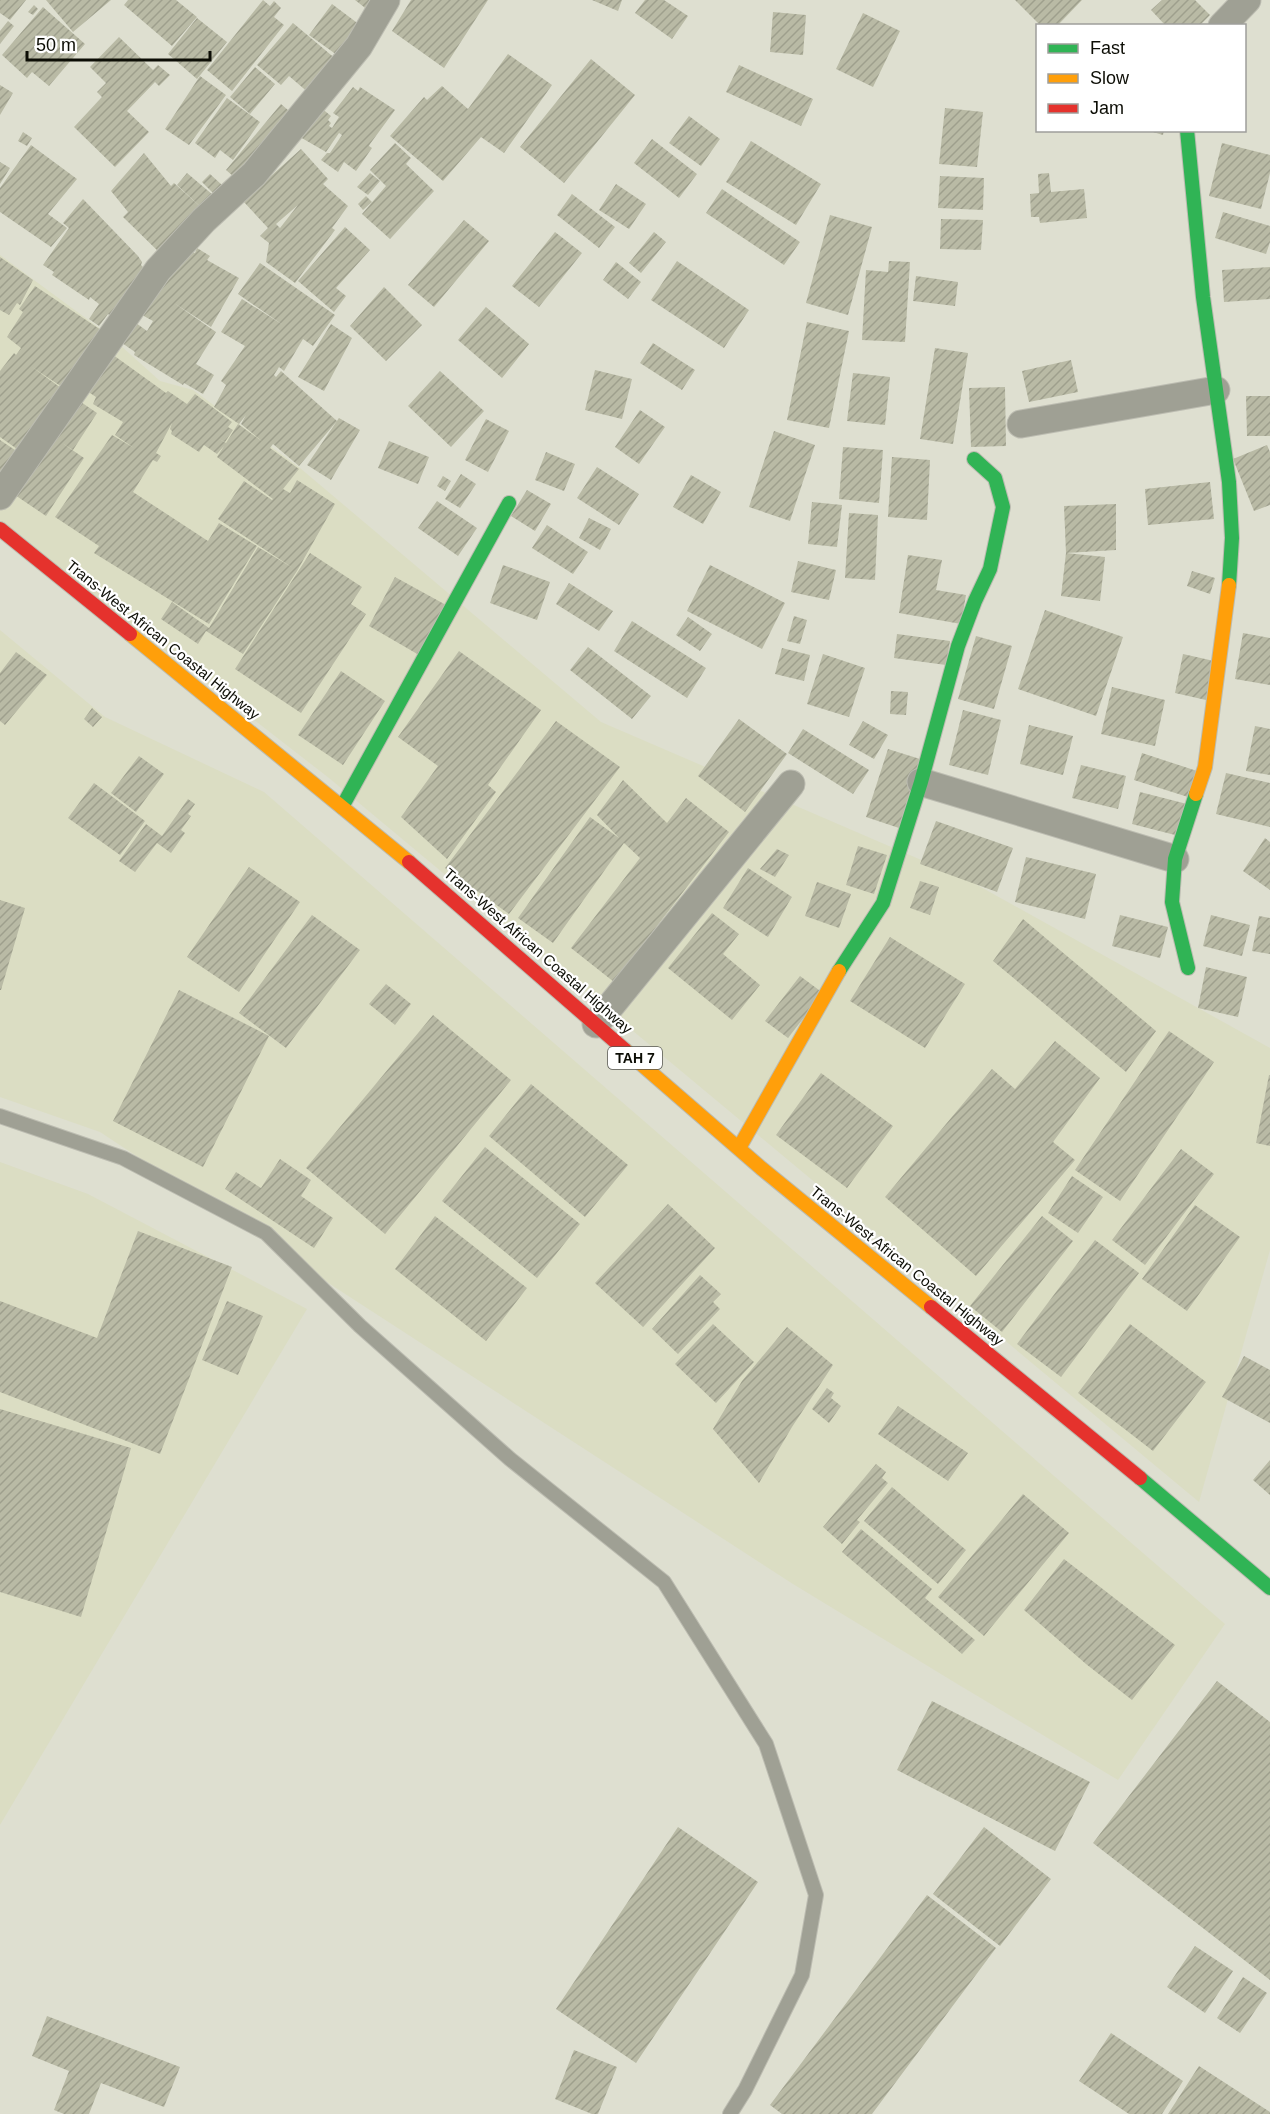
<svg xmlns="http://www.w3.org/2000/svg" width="1270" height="2114" font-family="Helvetica,sans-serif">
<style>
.built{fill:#dbddc3}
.building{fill:url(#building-hatch);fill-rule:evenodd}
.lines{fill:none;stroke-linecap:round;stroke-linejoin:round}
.lane-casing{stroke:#bcbcb1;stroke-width:16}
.street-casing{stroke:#bcbcb1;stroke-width:29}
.fast-casing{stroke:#bcbcb1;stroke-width:16}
.slow-casing{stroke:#bcbcb1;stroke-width:16}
.jam-casing{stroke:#bcbcb1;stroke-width:16}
.lane{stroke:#9fa094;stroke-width:14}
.street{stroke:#9fa094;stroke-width:27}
.fast{stroke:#30b455;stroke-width:14}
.slow{stroke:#ff9f0a;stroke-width:14}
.jam{stroke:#e5322d;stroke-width:14}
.labels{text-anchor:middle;stroke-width:4.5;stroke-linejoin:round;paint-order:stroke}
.shield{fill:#fff;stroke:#555650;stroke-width:1.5}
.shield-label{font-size:14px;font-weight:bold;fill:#0c0d05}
.street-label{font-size:15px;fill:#0c0d05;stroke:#fff}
</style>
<defs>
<pattern id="building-hatch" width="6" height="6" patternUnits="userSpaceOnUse" patternTransform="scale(1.5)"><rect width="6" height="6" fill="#b9baa5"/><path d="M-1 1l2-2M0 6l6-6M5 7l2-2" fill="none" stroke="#9e9f8d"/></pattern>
</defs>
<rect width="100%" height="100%" fill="#dedfd0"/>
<path class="built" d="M0,255L110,336L160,381L193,390L300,468L601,722L970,881L1270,1048V1250L1199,1502L329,778L0,523Z
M0,630L105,717L264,792L1225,1624L1118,1780L959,1685L793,1584L336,1288L100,1132L0,1097Z
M0,1162L88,1194L307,1309L0,1825Z"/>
<path class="building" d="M0,0H26L10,20L0,13Z
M46,0H111L73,32Z
M128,0H176L197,17L172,46L124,5Z
M263,0L270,6L274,1L281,8L274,17L284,25L232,91L207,70Z
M355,0H377L369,11Z
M411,0H488L444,68L392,31Z
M592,0H622L618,11Z
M645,0H664L688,16L672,39L635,13Z
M1015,0H1082L1057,26H1041Z
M1162,0H1195L1210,15L1199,26H1166L1151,10Z
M332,4L360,25L337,55L309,35Z
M34,5L38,9L33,15L28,12Z
M43,7L85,44L49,86L32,72L27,78L2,55Z
M773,12L806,15L803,55L770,52Z
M863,13L900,31L873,87L836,69Z
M197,18L227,42L197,79L168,54Z
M8,21L14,26L0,44V31Z
M293,23L337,60L310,94L289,76L281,85L257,65Z
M119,37L153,70L158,65L170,75L159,86L155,82L127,111L149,132L115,167L74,127L102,97L97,92L106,83L90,67Z
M508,54L552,85L504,153L481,137L443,181L390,136L424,97L427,100L442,86L468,109Z
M591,59L635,95L564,183L520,147Z
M739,65L813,99L801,126L726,92Z
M255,67L275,84L250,114L230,97Z
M200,76L226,95L189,145L165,129Z
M0,85L13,93L0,115Z
M353,87L358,91L360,87L395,110L370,144L369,146L372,148L356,171L344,162L338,172L321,160L327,153H330L342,135L339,133L326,152L300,137L320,107L331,116L328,120L331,123L329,126L332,128L339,117L333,113Z
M227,98L260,122L233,160L220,150L215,158L195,143Z
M281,104L296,117L241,183L226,170Z
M945,108L983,112L977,167L939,164Z
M689,116L720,139L701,166L669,143Z
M1146,130H1164L1163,135Z
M23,132L32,138L27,146L18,141Z
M652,139L697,174L679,198L634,163Z
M751,141L821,184L796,225L726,182Z
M395,143L411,158L406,164L434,191L390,239L362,214L386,186L370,170Z
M1222,143L1270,155V173L1261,209L1209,196Z
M31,145L77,179L48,214L67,228L51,247L0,212V188Z
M301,149L328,179L323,184L348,206L332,228L335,230L295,283L266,262L269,243L260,236L268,228L243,201ZM298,205L280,228L276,224Z
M144,153L171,186L174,183L204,210L162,255L123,217L128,212L111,191Z
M0,162L10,168L0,184Z
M187,173L213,195L203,209L177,185Z
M370,173L380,181L368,195L357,187Z
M1049,173L1051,192L1084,189L1087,218L1040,223L1039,217H1031L1030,194L1039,193L1038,174Z
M210,174L222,185L214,194L202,182Z
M940,176L984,178L983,210L938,208Z
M616,184L646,204L629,229L599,210Z
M722,189L800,242L784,265L706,213Z
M572,194L615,227L599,248L557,215Z
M366,196L372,202L363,210L358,204Z
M83,199L138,256L142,262L141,265L148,272L112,317L108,314L99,326L89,319L99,304L90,297L89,300L52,275L54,272L43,265L69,228L63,223Z
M1223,212L1270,226V242L1266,254L1215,238Z
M830,215L872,227L848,315L806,303Z
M941,219L983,220L981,250L940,249Z
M464,220L489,241L434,307L408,285Z
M345,227L370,250L336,288L346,296L334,312L298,281Z
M555,232L582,253L539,307L512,286Z
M654,232L666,242L641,273L629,263Z
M197,248L210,256L207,260L239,278L211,327L174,303L216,332L196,364L214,375L203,394L184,383L183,385L134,355L135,352L122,343L136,323L147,331L153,321L142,315L190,251L195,253Z
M0,257L33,280L20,305L17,303L9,315L0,310Z
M677,261L749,310L724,348L651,300Z
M889,261L910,262L905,342L862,340L866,270L888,272Z
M616,262L641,282L628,299L603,280Z
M260,263L335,315L313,346L303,339L284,371L279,367L274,375L276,377L281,371L337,421L299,466L273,444L270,448L299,469L283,489L290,493L297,480L335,504L297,571L243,654L206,631L198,644L161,619L172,602L209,628L258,547L293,568L218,519L244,481L272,500L273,499L217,457L224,446L217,454L204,445L199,452L171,434L172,431L170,429L172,423L156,453L161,456L157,462L153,460L133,492L208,541L219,523L257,546L209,624L94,553L99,546L55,517L112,435L134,448L115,435L123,422L93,404L96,397L87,391L109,352L166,393L168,391L187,404L195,394L232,422L228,427L233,430L225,442L219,439L226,443L238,424L263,442L241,424L246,415L239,424L214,407L226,385L221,381L245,346L221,332L242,299L283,325L238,294Z
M1270,267V299L1224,302L1222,270Z
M916,276L958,282L955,306L913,301Z
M35,286L101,330L62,387L32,367L61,388L17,449L0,437V371L14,353L16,355L21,348L7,337L23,312L19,309Z
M384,287L422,325L386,361L350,326Z
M486,307L529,344L502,378L458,340Z
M807,322L849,331L829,428L787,420Z
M331,324L352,338L324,391L298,377Z
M653,343L695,370L682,390L640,363Z
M935,348L968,353L953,444L920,439Z
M1071,360L1078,392L1029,402L1022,371Z
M595,370L632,379L622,419L585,410Z
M440,371L484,411L451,447L408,406Z
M853,373L890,377L885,425L847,421Z
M1005,387L1006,446L971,447L969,388Z
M1246,396H1270V436H1247Z
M75,398L97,413L73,450L62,443L84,458L46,516L12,493Z
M640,410L665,427L639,464L615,447Z
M339,418L360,430L331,480L307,465Z
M486,419L509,431L488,472L465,460Z
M774,431L815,445L790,521L749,507Z
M0,440L18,452L0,475Z
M389,441L429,457L418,484L378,468Z
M1267,445L1270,452V505L1254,511L1233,459Z
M843,447L883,450L879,503L839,499Z
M546,452L575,464L564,491L535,480Z
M892,457L930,460L927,520L888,517Z
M597,467L639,494L619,525L577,498Z
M461,474L476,484L460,508L445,499Z
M691,475L721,492L703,524L673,507Z
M443,476L451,481L445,491L437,486Z
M1210,482L1214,519L1148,525L1145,489Z
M527,490L551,504L535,531L511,516Z
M437,501L477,528L458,556L418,528Z
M812,502L842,505L837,547L808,544Z
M1116,504V550L1066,553L1105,557L1100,601L1061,596L1066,553L1064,506Z
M849,513L878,515L875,580L845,578Z
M589,518L611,529L600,550L579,538Z
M547,525L588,552L573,574L532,548Z
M310,553L362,587L351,604L366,614L301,713L235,669Z
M908,555L942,560L936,590L966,595L961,624L899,613Z
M798,561L836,570L829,600L791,592Z
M503,565L550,582L537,620L490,603Z
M710,565L785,603L762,649L687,611Z
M1192,571L1215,578L1210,594L1187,586Z
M395,577L446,605L419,655L369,626Z
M569,583L613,611L599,631L556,604Z
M1045,610L1123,637L1096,716L1018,689Z
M794,616L807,620L800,644L787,641Z
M688,617L712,634L700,651L676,635Z
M632,621L706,668L687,698L614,651Z
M1243,633L1270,638V685L1235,679Z
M897,634L950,641L946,665L894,658Z
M976,636L1012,646L994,709L958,699Z
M588,647L651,696L632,719L570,670Z
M782,648L810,655L804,681L775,674Z
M459,651L541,710L488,785L496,792L447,859L401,817L438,766L398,737Z
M16,652L47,675L5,725L0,721V673Z
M823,654L865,668L849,717L807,704Z
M1183,654L1214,661L1206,700L1175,693Z
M341,671L385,701L343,765L298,735Z
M1112,687L1165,700L1155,746L1101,734Z
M891,691L908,692L906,715L890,714Z
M92,708L102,717L93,727L84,719Z
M963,710L1001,720L988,775L949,765Z
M739,719L787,754L745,812L698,776Z
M556,721L620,767L509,914L445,868Z
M863,721L888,735L874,759L849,745Z
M1029,725L1073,736L1063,775L1020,764Z
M1255,726L1270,729V775L1246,771Z
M803,729L869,770L853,794L788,753Z
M888,749L920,759L899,828L866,817Z
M1142,753L1197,771L1188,797L1134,780Z
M139,756L164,774L136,812L111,793Z
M1081,765L1126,776L1118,809L1072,798Z
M1226,773L1270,783V827L1216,814Z
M623,780L667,823L686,798L729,832L614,982L571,948L640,858L624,843L553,943L518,918L590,817L619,838L597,815Z
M94,783L145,821L120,855L68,818Z
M1140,792L1187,804L1179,836L1132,824Z
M188,799L195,804L188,814L191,816L181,830L185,833L171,853L157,843L135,872L119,861L146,824L162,836Z
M936,821L1013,848L997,892L920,864Z
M1265,838L1270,842V890L1243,871Z
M858,846L887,855L874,894L846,885Z
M777,849L789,855L775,877L760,869Z
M1026,857L1096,874L1085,919L1015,902Z
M249,867L300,902L239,992L187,957Z
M748,868L792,897L768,937L723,908Z
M920,881L939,887L930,915L910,908Z
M817,882L851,894L839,928L805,916Z
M0,900L25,908L1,990H0Z
M712,913L739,934L723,954L760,985L732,1020L668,968Z
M312,915L360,950L286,1048L239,1013Z
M1120,915L1168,927L1160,958L1112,946Z
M1211,915L1250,925L1242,956L1203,946Z
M1259,916L1270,918V954L1252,951Z
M1023,919L1156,1031L1126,1072L993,961Z
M890,937L965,984L925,1048L850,1001Z
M1206,967L1247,977L1238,1017L1198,1008Z
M800,976L823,993L788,1038L765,1021Z
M386,984L411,1004L395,1025L369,1004Z
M179,990L269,1036L203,1167L113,1121Z
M433,1015L511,1080L385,1234L306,1168Z
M1169,1031L1214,1062L1120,1201L1075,1170Z
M1055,1041L1100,1078L1053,1142L1075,1160L976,1276L885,1197L992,1069L1015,1089Z
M821,1073L893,1126L847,1188L776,1135Z
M1269,1075H1270V1146L1256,1143Z
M531,1084L628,1165L585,1217L489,1136Z
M485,1147L580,1224L537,1278L442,1201Z
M1181,1149L1214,1174L1145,1265L1112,1240Z
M280,1159L311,1180L301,1196L333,1218L314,1248L225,1189L236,1172L261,1188Z
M1072,1176L1103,1197L1078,1233L1048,1213Z
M668,1204L715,1248L643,1327L595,1283Z
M1195,1205L1240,1237L1187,1311L1142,1279Z
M435,1216L527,1288L486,1341L395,1269Z
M1042,1216L1073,1241L1002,1332L970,1306Z
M138,1231L232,1267L160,1454L0,1392V1301L97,1338Z
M1095,1240L1139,1273L1061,1377L1017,1344Z
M700,1275L721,1294L713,1302L720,1309L678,1354L652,1329Z
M227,1301L263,1316L238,1375L202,1360Z
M713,1324L754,1362L716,1403L675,1364Z
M1130,1324L1206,1382L1153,1451L1078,1393Z
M787,1327L833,1365L792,1427L759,1483L713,1429L742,1381Z
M1244,1356L1270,1370V1423L1222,1397Z
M827,1388L834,1393L831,1398L841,1406L829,1423L812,1409Z
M898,1406L968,1453L948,1481L878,1434Z
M0,1409L131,1448L81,1617L0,1592Z
M1270,1460V1495L1253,1480Z
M876,1464L886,1472L882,1478L888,1483L857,1520L860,1522L842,1544L823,1527Z
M892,1487L966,1550L938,1584L864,1521Z
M1023,1494L1069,1533L984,1636L938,1597Z
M861,1529L932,1589L925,1598L975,1640L962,1654L842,1552Z
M1064,1559L1175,1645L1132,1700L1086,1664L1024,1610Z
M1217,1681L1270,1722V1980L1093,1843Z
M932,1701L1090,1782L1055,1851L897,1770Z
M678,1827L758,1882L636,2063L556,2009Z
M984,1827L1051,1879L1000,1946L933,1894Z
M927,1895L996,1948L872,2114H782L770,2105Z
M1195,1946L1233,1971L1205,2013L1167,1987Z
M1243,1977L1267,1993L1240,2033L1217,2018Z
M47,2016L180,2067L164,2107L101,2083L89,2114H64L54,2110L69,2071L32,2056Z
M1111,2033L1183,2081L1162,2114H1129L1079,2081Z
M574,2050L617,2067L598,2114H592L555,2099Z
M1199,2066L1270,2112V2114H1168Z"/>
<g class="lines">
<g class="lane-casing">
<path id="lane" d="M0,1116L123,1158L266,1233L360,1326L510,1459L664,1582L766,1744L816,1895L802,1975L745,2090L730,2114"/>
</g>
<g class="street-casing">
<path id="street" d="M1222,26L1247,0
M1021,424L1216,390
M0,496L158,270L204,220L254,174L359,46L386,0
M921,782L1175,859
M596,1024L791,784"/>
</g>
<g class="fast-casing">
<path id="fast" d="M1187,130L1203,297L1229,482L1232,538L1229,585
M342,807L509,503
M1188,968L1172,902L1175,859L1196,794
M839,971L883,903L921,782L958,646L975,601L990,569L1003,507L995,478L974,459
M1140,1478L1270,1588"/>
</g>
<g class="slow-casing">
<path id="slow" d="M130,634L409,862
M1196,794L1205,767L1229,585
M625,1050L761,1168L931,1307
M739,1148L839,971"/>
</g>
<g class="jam-casing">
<path id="jam" d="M0,529L130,634
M409,862L625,1050
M931,1307L1140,1478"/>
</g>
<use href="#lane" class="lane"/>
<use href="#street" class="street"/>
<use href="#fast" class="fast"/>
<use href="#slow" class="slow"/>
<use href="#jam" class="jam"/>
</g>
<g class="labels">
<rect class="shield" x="608" y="1047" width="54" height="22" rx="4.5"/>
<g class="shield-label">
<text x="635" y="1063">TAH 7</text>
</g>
<g class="street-label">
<text transform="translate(163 640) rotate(39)" y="5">Trans-West African Coastal Highway</text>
<text transform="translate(538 951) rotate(41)" y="5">Trans-West African Coastal Highway</text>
<text transform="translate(907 1266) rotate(39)" y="5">Trans-West African Coastal Highway</text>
</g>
</g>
<rect x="1036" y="24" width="210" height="108" fill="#ffffff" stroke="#9e9e9b" stroke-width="1.5"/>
<rect x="1048" y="44" width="30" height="9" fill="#30b455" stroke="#9e9e9b" stroke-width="1.5"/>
<text x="1090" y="54" font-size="18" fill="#0c0d05">Fast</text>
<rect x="1048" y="74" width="30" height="9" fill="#ff9f0a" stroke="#9e9e9b" stroke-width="1.5"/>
<text x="1090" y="84" font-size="18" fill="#0c0d05">Slow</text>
<rect x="1048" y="104" width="30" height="9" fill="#e5322d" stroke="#9e9e9b" stroke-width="1.5"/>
<text x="1090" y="114" font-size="18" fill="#0c0d05">Jam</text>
<path d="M27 51v9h183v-9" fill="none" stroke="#0c0d05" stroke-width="3"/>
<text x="36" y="51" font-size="18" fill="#0c0d05" stroke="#ffffff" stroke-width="4.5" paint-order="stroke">50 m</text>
</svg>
